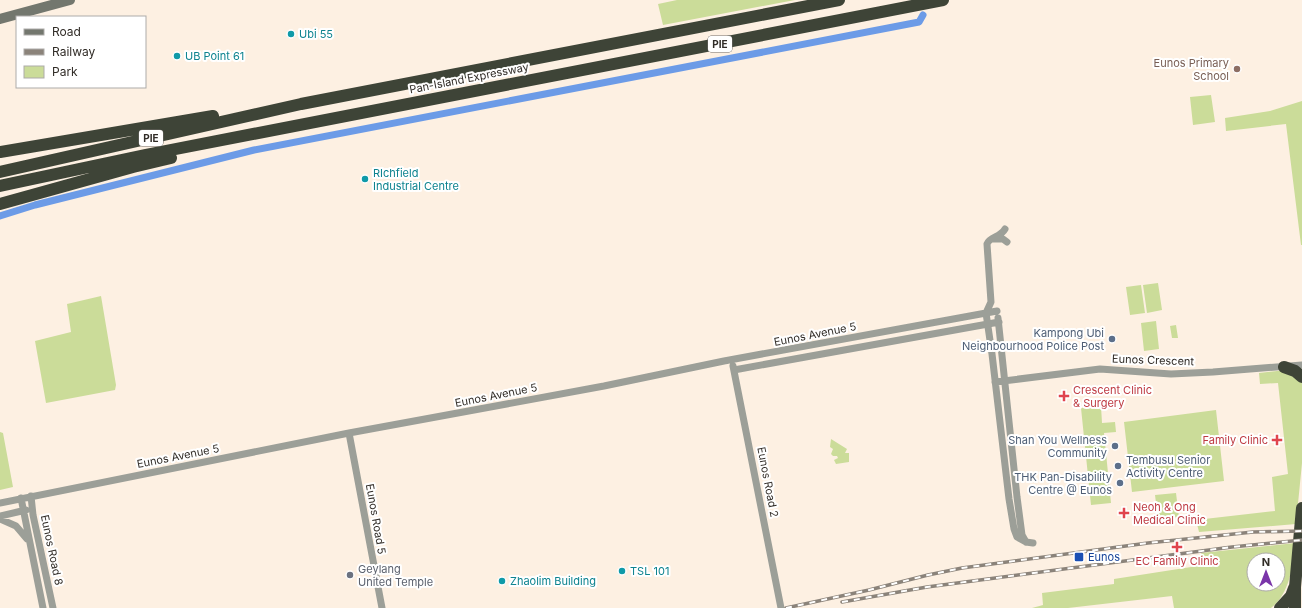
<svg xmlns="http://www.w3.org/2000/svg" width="1302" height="608" font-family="Inter,sans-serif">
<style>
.green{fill:#cbdc99;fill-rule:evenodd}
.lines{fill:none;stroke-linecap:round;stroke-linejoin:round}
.canal{stroke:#6c9be7;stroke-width:7}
.street{stroke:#9c9f98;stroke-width:7}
.secondary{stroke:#73776e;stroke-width:10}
.highway{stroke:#3e4437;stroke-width:12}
.rail-casing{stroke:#8b837a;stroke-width:3.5}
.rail{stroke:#fff;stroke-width:2;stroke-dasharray:6;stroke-linecap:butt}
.culture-dot{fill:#0f9aa8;stroke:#fff;stroke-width:1.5}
.education-dot{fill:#8d6e63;stroke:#fff;stroke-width:1.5}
.service-dot{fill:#5c6f8a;stroke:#fff;stroke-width:1.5}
.health-dot{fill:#e0444e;stroke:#fff;stroke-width:1.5}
.transit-dot{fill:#1a4fb4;stroke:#fff;stroke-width:1.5}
.worship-dot{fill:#6b7280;stroke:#fff;stroke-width:1.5}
.labels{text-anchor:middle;stroke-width:4;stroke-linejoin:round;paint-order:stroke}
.shield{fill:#fff;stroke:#6f6b68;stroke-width:1}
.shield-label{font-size:10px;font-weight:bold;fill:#312c27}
.culture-label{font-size:11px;fill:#0d838f;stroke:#fff;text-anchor:start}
.education-label{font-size:11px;fill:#785e54;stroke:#fff;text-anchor:end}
.street-label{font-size:11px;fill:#312c27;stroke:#fff}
.service-label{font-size:11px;fill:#4e5e75;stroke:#fff;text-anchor:end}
.health-label{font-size:11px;fill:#be3a42;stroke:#fff;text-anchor:start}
.transit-label{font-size:11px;fill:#164399;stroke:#fff;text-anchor:start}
.worship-label{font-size:11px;fill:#5b616d;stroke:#fff;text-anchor:start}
</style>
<rect width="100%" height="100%" fill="#fdf0e2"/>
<path class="green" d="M677,0H795L663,25L658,4Z
M1211,95L1215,122L1193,125L1190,97Z
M1302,101V245H1301L1286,124L1226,131L1225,118L1270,111Z
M1158,283L1162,310L1147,313L1143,285Z
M1141,285L1145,313L1130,315L1126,287Z
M101,296L116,385L115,390L46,403L35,341L71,332L67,304Z
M1156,321L1159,349L1144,351L1141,323Z
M1176,325L1178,338H1172L1170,326Z
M1287,370L1302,382V463L1296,524L1199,532L1197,524L1188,525L1187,521L1275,511L1272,477L1288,474L1278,383L1260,384L1259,373Z
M1101,406L1102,423L1115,422L1116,432L1104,433L1111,503L1091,505L1081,408Z
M1216,410L1224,481L1132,492L1124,422Z
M0,432L3,433L13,487L0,490Z
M831,439L847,449L845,453H849V462L836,464L834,460L838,458L837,456H833L831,454L833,449L830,447Z
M1176,493L1179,517L1158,519L1155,495Z
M1295,543C1294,564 1289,595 1271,608H1174L1172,596L1068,608H1032L1043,605L1042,593L1114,584V579L1204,565L1201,553ZM1254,560H1278V584H1254Z"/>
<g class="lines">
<path class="canal" d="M0,216L35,205L254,150L919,22L923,15"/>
<path class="street" d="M1005,229C1000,238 990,236 987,244L991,302L986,313L992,354L1009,499L1014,529L1017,537L1026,542L1033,543
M994,239H1003L1007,242
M998,318L1017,497L1022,535L1026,542
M733,366L781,608
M734,370L999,322
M995,382L1100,369L1171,374L1213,372L1302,365
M349,433L382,608
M31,496L33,515L53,608
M21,498L43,608
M0,503L349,433L604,386L724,361L997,311
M0,516L26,510
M0,519L16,526L27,539"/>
<path class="secondary" d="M0,19L70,0"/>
<path class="highway" d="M0,152L213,116
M0,172L301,104L839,0
M0,186L145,155L943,0
M0,204L133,167L171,158
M1284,367L1295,371L1302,377
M1280,608L1291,596L1294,588
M1295,608V587L1302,508"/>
<g class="rail-casing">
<path id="rail" d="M842,602L927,587L1232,547L1302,540
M786,608L869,590L928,575L962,568L1148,543L1253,532L1302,531"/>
</g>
<use href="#rail" class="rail"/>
</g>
<g class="culture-dot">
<circle cx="291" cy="34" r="4"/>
<circle cx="177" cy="56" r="4"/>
<circle cx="365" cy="179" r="4"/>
<circle cx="622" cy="571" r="4"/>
<circle cx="502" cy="581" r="4"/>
</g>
<circle class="education-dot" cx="1237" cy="69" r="4"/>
<g class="service-dot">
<circle cx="1112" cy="339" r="4"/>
<circle cx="1115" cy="446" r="4"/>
<circle cx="1118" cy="466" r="4"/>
<circle cx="1120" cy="483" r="4"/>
</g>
<g class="health-dot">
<path d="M1062 390h4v4h4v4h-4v4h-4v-4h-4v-4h4z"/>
<path d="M1275 434h4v4h4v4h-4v4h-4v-4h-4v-4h4z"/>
<path d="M1122 507h4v4h4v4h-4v4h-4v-4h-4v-4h4z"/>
<path d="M1175 541h4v4h4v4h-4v4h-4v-4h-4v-4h4z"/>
</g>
<rect class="transit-dot" x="1074" y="552" width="10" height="10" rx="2"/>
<circle class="worship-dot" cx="350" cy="575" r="4"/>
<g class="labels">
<g class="shield">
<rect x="708" y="36" width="24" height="16" rx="3"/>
<rect x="139" y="130" width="24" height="16" rx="3"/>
</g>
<g class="shield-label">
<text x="720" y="48">PIE</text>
<text x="151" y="142">PIE</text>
</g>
<g class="culture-label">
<text x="299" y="38">Ubi 55</text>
<text x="185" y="60">UB Point 61</text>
<text x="373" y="177">RIchfield<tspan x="373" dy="13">Industrial Centre</tspan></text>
<text x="630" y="575">TSL 101</text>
<text x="510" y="585">Zhaolim Building</text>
</g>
<g class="education-label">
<text x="1229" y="67">Eunos Primary<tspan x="1229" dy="13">School</tspan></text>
</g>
<g class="street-label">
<text transform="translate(469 78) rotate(-11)" y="4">Pan-Island Expressway</text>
<text transform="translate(815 334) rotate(-11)" y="4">Eunos Avenue 5</text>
<text transform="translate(1153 360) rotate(2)" y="4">Eunos Crescent</text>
<text transform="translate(496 395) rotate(-11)" y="4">Eunos Avenue 5</text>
<text transform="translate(178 456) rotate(-11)" y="4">Eunos Avenue 5</text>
<text transform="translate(768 482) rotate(79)" y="4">Eunos Road 2</text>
<text transform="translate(376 519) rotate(80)" y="4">Eunos Road 5</text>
<text transform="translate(52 550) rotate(78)" y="4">Eunos Road 8</text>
</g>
<g class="service-label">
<text x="1104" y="337">Kampong Ubi<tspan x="1104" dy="13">Neighbourhood Police Post</tspan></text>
<text x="1107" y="444">Shan You Wellness<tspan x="1107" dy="13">Community</tspan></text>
<text x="1126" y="464" text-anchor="start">Tembusu Senior<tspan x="1126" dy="13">Activity Centre</tspan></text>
<text x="1112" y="481">THK Pan-Disability<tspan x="1112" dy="13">Centre @ Eunos</tspan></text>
</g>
<g class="health-label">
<text x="1073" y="394">Crescent Clinic<tspan x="1073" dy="13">&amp; Surgery</tspan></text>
<text x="1268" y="444" text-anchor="end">Family Clinic</text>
<text x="1133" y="511">Neoh &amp; Ong<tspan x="1133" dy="13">Medical Clinic</tspan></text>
<text x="1177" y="565" text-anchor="middle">EC Family Clinic</text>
</g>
<g class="transit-label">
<text x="1088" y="561">Eunos</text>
</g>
<g class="worship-label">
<text x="358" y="573">Geylang<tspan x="358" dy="13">United Temple</tspan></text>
</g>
</g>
<rect x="16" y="16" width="130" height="72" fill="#ffffff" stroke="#adaba9"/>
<rect x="24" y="29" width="20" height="6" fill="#73776e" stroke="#adaba9"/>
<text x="52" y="36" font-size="12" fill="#312c27">Road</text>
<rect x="24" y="49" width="20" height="6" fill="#8b837a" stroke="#adaba9"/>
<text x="52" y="56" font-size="12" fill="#312c27">Railway</text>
<rect x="24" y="66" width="20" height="12" fill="#cbdc99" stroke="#adaba9"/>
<text x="52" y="76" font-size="12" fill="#312c27">Park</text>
<g transform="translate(1266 572)"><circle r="19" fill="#ffffff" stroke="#adaba9"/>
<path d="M0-3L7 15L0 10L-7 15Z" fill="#7a35a9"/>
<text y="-6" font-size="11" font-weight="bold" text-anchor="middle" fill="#312c27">N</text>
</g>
</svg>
